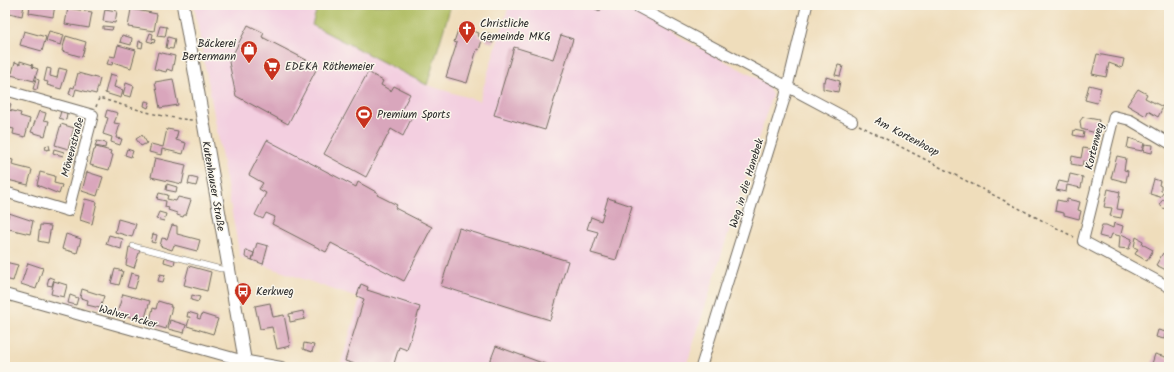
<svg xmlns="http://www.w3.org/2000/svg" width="1174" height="372" font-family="Kalam,sans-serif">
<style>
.built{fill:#f3cfe0}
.green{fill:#adbb5e;stroke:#6c7344}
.building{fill:#d9a6bc}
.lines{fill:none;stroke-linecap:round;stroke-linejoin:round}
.service-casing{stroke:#70695d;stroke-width:6}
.minor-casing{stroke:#70695d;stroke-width:12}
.tertiary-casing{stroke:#70695d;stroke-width:14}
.path{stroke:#70695d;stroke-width:1.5;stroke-dasharray:3 3;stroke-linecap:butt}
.service{stroke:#fff;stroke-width:5}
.minor{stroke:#fff;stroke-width:10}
.tertiary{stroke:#fff;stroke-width:12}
.labels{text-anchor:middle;stroke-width:3;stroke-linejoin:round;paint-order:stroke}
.poi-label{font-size:11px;fill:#2b2b2b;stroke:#fbf7ec;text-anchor:start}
.street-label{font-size:11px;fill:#2b2b2b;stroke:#fbf7ec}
</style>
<rect width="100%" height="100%" fill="#fbf7ec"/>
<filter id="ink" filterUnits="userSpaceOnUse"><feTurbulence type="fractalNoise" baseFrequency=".025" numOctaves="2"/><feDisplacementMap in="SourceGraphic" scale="8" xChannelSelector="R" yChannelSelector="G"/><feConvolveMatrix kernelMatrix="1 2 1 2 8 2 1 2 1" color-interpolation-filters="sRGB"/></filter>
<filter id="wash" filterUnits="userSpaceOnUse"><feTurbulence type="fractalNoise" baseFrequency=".012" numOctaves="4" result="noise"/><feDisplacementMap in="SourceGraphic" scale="16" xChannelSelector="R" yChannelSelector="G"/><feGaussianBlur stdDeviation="0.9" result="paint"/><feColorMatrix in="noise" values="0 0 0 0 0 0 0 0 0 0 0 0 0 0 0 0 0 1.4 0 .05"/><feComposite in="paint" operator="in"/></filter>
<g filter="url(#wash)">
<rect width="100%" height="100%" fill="#efddbb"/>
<path class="built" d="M194,5H318L312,25L427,85L479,101L509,5H619L766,83L772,95L686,367H340L360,299L240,257Z"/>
<path class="green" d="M318,5H451L427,85L312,25Z"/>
<g id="blocks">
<path class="building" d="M6,5H24L22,16L5,12Z
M30,5H55L53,17L29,13Z
M291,5H302L300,9Z
M596,5H601L600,11L595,9Z
M68,8L92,12L89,28L65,24Z
M105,9L117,11L115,23L103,21Z
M131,9L157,14L154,31L128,27Z
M248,25L264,33L262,37L318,66L288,124L236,96L229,62Z
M103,26L113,27L112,30L103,29Z
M160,26L167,27L165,37L157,36Z
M464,29L479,33L478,36L483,37L479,50L477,49L467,83L446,77L457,43L454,42L458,30L463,31Z
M24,31L46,37L42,51L20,45Z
M49,31L64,35L61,45L46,41Z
M150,33L153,34L152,39L155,40L154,43L147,41Z
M488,33L495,35L493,43L486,41Z
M122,35L132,38L131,45L120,42Z
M561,35L573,39L545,130L494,115L514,47L553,59Z
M66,36L86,42L82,57L62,51Z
M168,37L175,39L173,49L166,48Z
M139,41L143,42L142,48L138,47Z
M118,45L136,50L131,68L113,62L112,65L107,64L110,56L115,57Z
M158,52L175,56L172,71L167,69L166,72L154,69Z
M1097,54L1124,59L1122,68L1109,63L1106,77L1092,74Z
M20,61L33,65L32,67L38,69L34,81L11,75L9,82L6,81L9,72L12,73L15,62L20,64Z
M838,65L843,66L840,76L835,75Z
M47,68L51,69L50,76L57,78L59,68L67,70L61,89L47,85L48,82L44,81Z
M368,72L383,81L381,85L391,91L394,86L410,94L401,111L412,117L403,136L391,129L366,177L324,154Z
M78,73L100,79L96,94L76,89L74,96L69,94L71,87L74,88Z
M110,74L117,76L114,87L123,90L121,98L105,93Z
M826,77L840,81L838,92L823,89V81L825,82Z
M36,79L39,80L37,90L33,89Z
M173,79L178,105L160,108L155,82Z
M126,83L134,86L131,97L123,95Z
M1089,85L1101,88L1097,103L1085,100Z
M1138,89L1147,94L1145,98L1163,107L1158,117L1148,111L1146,116L1127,105Z
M145,101L150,102L148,108L144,106Z
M7,103L11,104L9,111L5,110Z
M9,110L21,113L20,116L30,119L25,137L13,134L14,129L5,127Z
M107,110L118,113L114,123L120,124L116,138L122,139L120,145L111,142L112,137L103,134L108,118L105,117Z
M39,111L46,113L44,120L49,121L45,136L31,132Z
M61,111L67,113L66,120L59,118Z
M1083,117L1099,120L1096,133L1081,129L1080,121Z
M61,124L74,128L68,149L55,145Z
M167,129L178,131L176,140L186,143L183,154L162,149L161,155L149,152L151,144L163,147Z
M1074,130L1084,132L1083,137L1073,135Z
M142,135L147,143L141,146L136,139Z
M1129,138L1144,143L1142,151L1127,148Z
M267,140L356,187L358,182L378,193L377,195L397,205L395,208L432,227L404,281L331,243L326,252L272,224L275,217L266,213L263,219L255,215L266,193L259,189L263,183L249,175Z
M97,141L106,143L105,148L95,146Z
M1145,144L1153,145L1152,153L1143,151Z
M49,145L50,149L46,150L45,146Z
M96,147L111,151L110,154L113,155L109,170L90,165L94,150H95Z
M1083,148L1095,150L1092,163L1083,161L1082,166L1071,164L1072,156L1081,158Z
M54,149L64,152L63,156L53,153Z
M127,149L133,151L131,157L125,155Z
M1117,156L1126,158L1124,170L1128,171L1126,182L1111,178Z
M5,158L13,160L12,165L32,170L28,185L8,180L9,177L5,176Z
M155,158L186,165L182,184L151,177Z
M40,172L55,176L54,183L62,185L59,194L37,185Z
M87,172L103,177L97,196L82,191Z
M1070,174L1083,177L1081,188L1067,185L1066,192L1056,190L1059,181L1068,183Z
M190,177L198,179L196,186L188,184Z
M1154,179L1160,181L1159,185L1161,186V191L1164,192L1160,197L1150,194Z
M167,184L177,187L176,192L166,190Z
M1108,189L1120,192L1117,209L1123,210L1121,218L1110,216L1112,208L1104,207Z
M159,193L168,195L167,199L176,201L178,197L191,200L186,215H184L183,217L177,215V213L168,210L169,208L165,207L166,201L157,199Z
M608,198L632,206L616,260L591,253L598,232L587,229L591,217L601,221Z
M85,199L97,202L92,224L80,220Z
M1067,199L1080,202L1078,210L1081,211L1079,219L1064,215V213L1055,211L1057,200L1067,202Z
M1160.5 204a4.5 4.5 0 1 1 9 0a4.5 4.5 0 1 1-9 0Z
M5,202L9,204L7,210L5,209Z
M159,212L166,214L164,221L156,219Z
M9,213L33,221L30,234L5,228Z
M118,219L136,224L132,237L115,232Z
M1114,223L1123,226L1121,234L1132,239L1129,249L1119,248L1120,236L1112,234L1110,239L1099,236L1102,225H1106L1113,228Z
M40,225L51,226L48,243L38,241Z
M172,225L177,226V234L200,240L197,251L174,245L172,250L160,246L162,238L167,239Z
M459,228L568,261L550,320L441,286Z
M66,234L81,239L77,253L62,249Z
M153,234L157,235L155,243L151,242Z
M109,235L123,239L121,249L106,244Z
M1136,237L1143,241L1142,244L1153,250L1147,261L1135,254L1138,249L1134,247Z
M257,243L268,246L263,264L252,260Z
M129,247L140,250L134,268L126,265Z
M246,250L254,253L252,260L245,257Z
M1163,253L1169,257L1168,271L1156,265Z
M165,257L175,260L174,265L164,262Z
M5,262L18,265L13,281L5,279Z
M28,263L43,268L36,289L21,284Z
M189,266L211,272L207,291L184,285Z
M115,269L123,271L119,285L111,283Z
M131,273L139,275L135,289L127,287Z
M160,274L165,275L163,282L158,281Z
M49,277L54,279L52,286L47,285Z
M54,281L67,285L64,297L51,294Z
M361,284L368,287L367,290L420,307L407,350L399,347L393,367H365L345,361L364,299L357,296Z
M82,289L104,296L100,308L87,305L88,300L80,298Z
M123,294L150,301L144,321L117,313Z
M70,295L78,298L76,305L68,303Z
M192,295L200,297L198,302L191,300Z
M158,301L171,305L170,307H172L166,329L153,325L154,321L150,320L153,308L156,309Z
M270,303L273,317L284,315L290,346L277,349L272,327L260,329L255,306Z
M303,311L305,319L290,322L289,314Z
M188,312L198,315L197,318L200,319L202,314L218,319L213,334L187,326L190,317H187Z
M1169,319V331L1165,330Z
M170,320L186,325L184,333L168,329Z
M1158,330L1166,332L1164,339L1156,337Z
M304,343L314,345L312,352L303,349Z
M496,346L553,367H488Z
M1155,354L1169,358V367H1151Z"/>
</g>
</g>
<g filter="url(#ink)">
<use href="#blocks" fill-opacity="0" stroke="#70695d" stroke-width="1"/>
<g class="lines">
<g class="service-casing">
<path id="service" d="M133,246L221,269L228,268"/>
</g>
<g class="minor-casing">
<path id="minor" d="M634,5L852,121
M5,90L93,115L68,211L5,192
M1169,143L1130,120L1114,116L1083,241L1169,287
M5,294L237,359L281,367
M701,367L785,97L807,5"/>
</g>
<g class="tertiary-casing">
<path id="tertiary" d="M183,5L246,367"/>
</g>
<path class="path" d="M96,107L99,98C130,107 160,118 193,120
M859,125L1074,237"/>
<use href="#service" class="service"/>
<use href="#minor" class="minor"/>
<use href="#tertiary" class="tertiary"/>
</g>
</g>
<defs>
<g id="church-pin" transform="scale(0.9)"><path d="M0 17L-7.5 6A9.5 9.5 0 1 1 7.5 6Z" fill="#c8321e" stroke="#fbf7ec"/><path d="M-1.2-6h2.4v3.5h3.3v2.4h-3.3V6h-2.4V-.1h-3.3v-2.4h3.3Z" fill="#fff"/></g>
<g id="shop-pin" transform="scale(0.9)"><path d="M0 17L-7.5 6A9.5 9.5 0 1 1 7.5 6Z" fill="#c8321e" stroke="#fbf7ec"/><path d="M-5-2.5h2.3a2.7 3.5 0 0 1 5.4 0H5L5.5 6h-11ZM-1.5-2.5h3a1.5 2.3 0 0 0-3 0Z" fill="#fff"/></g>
<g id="supermarket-pin" transform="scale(0.9)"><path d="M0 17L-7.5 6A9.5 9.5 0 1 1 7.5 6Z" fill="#c8321e" stroke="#fbf7ec"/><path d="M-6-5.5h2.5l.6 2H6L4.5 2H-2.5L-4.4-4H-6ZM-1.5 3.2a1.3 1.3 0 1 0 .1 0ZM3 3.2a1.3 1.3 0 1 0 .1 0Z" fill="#fff"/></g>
<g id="stadium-pin" transform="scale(0.9)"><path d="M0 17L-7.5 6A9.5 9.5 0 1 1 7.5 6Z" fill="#c8321e" stroke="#fbf7ec"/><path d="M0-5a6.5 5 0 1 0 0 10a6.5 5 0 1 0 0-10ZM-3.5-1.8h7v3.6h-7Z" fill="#fff"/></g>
<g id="bus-pin" transform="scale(0.9)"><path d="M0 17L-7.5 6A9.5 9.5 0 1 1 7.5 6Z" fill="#c8321e" stroke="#fbf7ec"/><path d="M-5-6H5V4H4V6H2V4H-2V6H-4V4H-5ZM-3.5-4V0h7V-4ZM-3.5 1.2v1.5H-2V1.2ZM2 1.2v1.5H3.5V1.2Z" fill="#fff"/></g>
</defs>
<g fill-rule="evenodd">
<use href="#church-pin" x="467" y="29"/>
<use href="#shop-pin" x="249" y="49"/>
<use href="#supermarket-pin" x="272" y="66"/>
<use href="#stadium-pin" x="364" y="114"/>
<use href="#bus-pin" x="243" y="291"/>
</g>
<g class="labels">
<g class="poi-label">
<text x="480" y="27">Christliche<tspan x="480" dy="13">Gemeinde MKG</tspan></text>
<text x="236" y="47" text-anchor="end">Bäckerei<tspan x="236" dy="13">Bertermann</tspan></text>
<text x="285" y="70">EDEKA Röthemeier</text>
<text x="377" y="118">Premium Sports</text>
<text x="256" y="295">Kerkweg</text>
</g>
<g class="street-label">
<text transform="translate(907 136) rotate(28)" y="4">Am Kortenhoop</text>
<text transform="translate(1094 146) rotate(-76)" y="4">Kortenweg</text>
<text transform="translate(72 147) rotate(-75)" y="4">Möwenstraße</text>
<text transform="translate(746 183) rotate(-73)" y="4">Weg in die Hanebek</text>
<text transform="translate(214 186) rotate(80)" y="4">Kutenhauser Straße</text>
<text transform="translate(128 316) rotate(16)" y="4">Walver Acker</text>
</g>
</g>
<rect width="1174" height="372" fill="none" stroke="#fbf7ec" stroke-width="20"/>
</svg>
